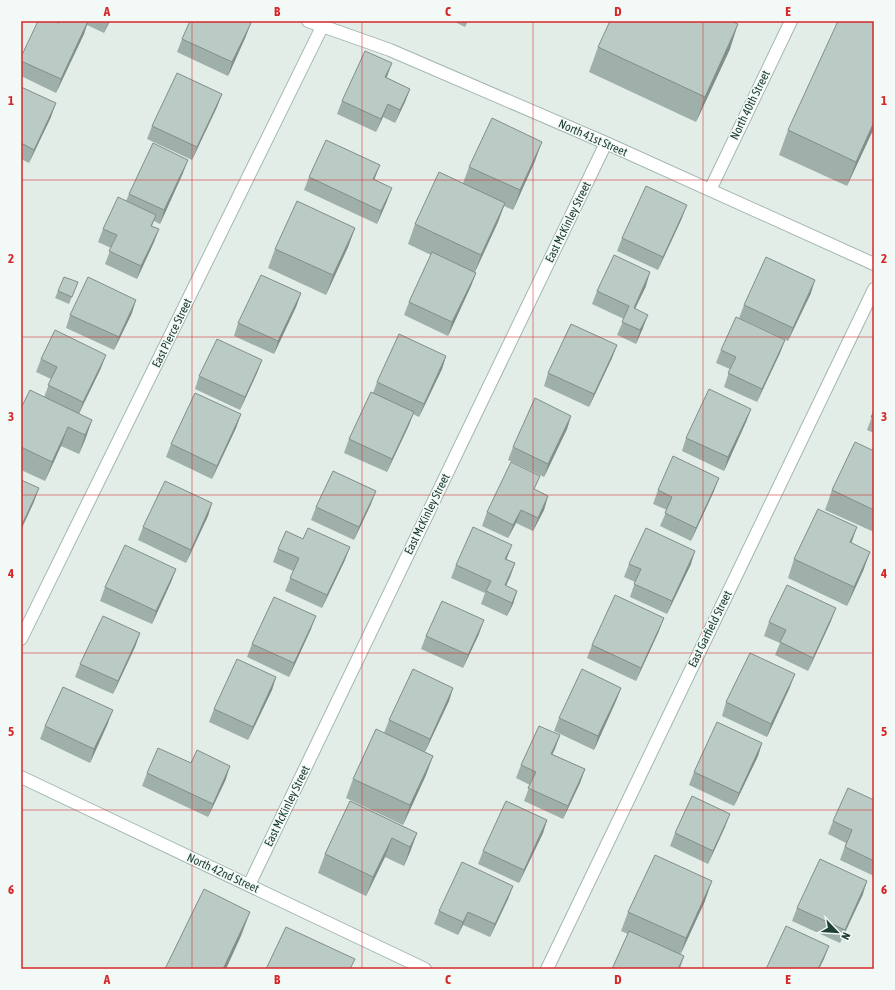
<svg xmlns="http://www.w3.org/2000/svg" width="895" height="990" font-family="'Asap Condensed',sans-serif">
<style>
.lines{fill:none;stroke-linecap:round;stroke-linejoin:round}
.minor-casing{stroke:#a4b6af;stroke-width:14}
.minor{stroke:#fff;stroke-width:12}
.wall{fill:#9fafa9}
.shaded-wall{fill:#828e89}
.building{fill:#b9cbc4;stroke:#828e89}
.grid{fill:none;stroke:#d62828;stroke-width:1;stroke-opacity:0.55}
.labels{text-anchor:middle;stroke-width:3;stroke-linejoin:round;paint-order:stroke}
.street-label{font-size:12px;fill:#204036;stroke:#f2f9f6}
.neatline{fill:none;stroke:#d62828;stroke-width:1.5}
.grid-label{font-size:13px;text-anchor:middle;font-weight:bold;fill:#d62828}
</style>
<rect width="100%" height="100%" fill="#e2ede8"/>
<g class="lines">
<g class="minor-casing">
<path id="minor" d="M308,21L390,50L606,143L874,264
M710,190L791,21
M21,639L322,27
M21,777L425,969
M249,885L606,143
M547,969L874,289"/>
</g>
<use href="#minor" class="minor"/>
</g>
<path class="wall" d="M60,21H110L104,33L87,25L84,34L56,93L21,76V57L59,23Z
M453,21H468L465,27Z
M246,36L228,76L177,52L182,39Z
M598,47L730,49L696,122L589,72Z
M387,78L410,89L405,102L395,123L383,117L376,132L337,114L342,101Z
M21,87L51,117L29,163L21,159Z
M222,94L217,107L192,160L147,139L152,126Z
M874,128L847,186L779,155L788,130Z
M535,161L513,210L504,206L498,222L475,272L476,273L471,286L448,336L404,315L409,302L431,255L408,244L415,224L463,183L469,167Z
M183,173L160,224L154,221L152,226L159,229L154,242L137,279L105,264L111,248L98,242L103,229L126,201L129,194Z
M309,177L374,180L387,201L377,224L304,190Z
M682,218L658,270L617,251L622,238Z
M355,228L348,247L326,295L268,268L275,249Z
M78,282L69,304L55,298L58,291Z
M646,286L635,309L643,328L636,344L617,335L624,319L592,304L597,291Z
M301,293L296,307L274,354L234,336L238,323Z
M811,293L788,341L739,318L744,305Z
M132,313L114,350L66,328L70,315Z
M785,340L780,353L757,402L724,387L730,369L716,363L721,350Z
M617,345L612,358L589,407L544,386L548,373Z
M446,356L442,369L419,417L413,414L409,425L387,472L344,453L349,439L373,393L377,382Z
M41,359L101,368L79,414L92,420L85,440L79,454L61,446L45,481L21,470V408L44,397L51,379L36,372Z
M262,360L257,373L240,410L195,389L199,376Z
M751,409L746,422L724,471L682,451L686,438Z
M874,411V433L867,430Z
M241,414L236,428L212,479L166,457L171,444Z
M571,416L567,429L544,477L508,460L513,447Z
M874,451V532L825,510L832,490Z
M535,490L548,496L544,510L533,531L516,523L508,538L482,526L487,512Z
M658,490L714,491L691,541L660,526L667,510L653,504Z
M212,503L208,516L186,563L138,540L143,527Z
M371,504L354,540L311,520L316,507Z
M303,539L345,560L322,608L285,591L293,571L273,562L278,549Z
M851,543L870,552L863,571L847,606L788,578L794,559Z
M506,559L515,563L510,577L506,586L517,591L513,604L507,616L481,604L485,593L451,578L456,565Z
M629,564H691L667,614L630,597L635,582L624,577Z
M176,569L171,582L152,624L100,601L105,587Z
M831,621L808,671L775,655L780,643L764,636L769,622Z
M311,629L289,677L247,657L252,644Z
M659,631L636,681L587,658L592,645Z
M140,633L135,647L113,694L75,677L80,664Z
M479,634L463,668L421,649L426,636Z
M276,677L272,690L248,740L209,722L214,709Z
M790,687L767,737L722,716L726,702Z
M453,688L449,701L425,752L433,756L426,775L403,825L346,798L353,779L384,733L389,720Z
M621,688L616,701L594,750L554,731L559,718Z
M108,723L90,763L40,739L45,726Z
M560,735L552,754L585,769L580,783L563,819L524,801L530,785L516,778L521,765Z
M762,743L758,756L734,806L689,785L694,772Z
M191,763L226,779L208,817L142,786L147,773Z
M874,800V876L840,860L846,843L828,834L833,821Z
M350,801L417,833L410,852L404,866L385,857L366,896L318,873L325,854Z
M547,820L543,833L519,883L478,864L483,851Z
M725,827L708,864L670,846L675,833Z
M513,886L508,899L490,937L463,925L458,935L434,924L439,911Z
M863,894L840,943L792,921L797,908Z
M705,901L680,954L684,956L680,969H612L628,934L621,931L628,912Z"/>
<path class="shaded-wall" d="M88,21L84,34L56,93L61,79Z
M109,21H110L104,33Z
M251,23L246,36L228,76L232,62Z
M738,24L730,49L696,122L705,97Z
M392,63L387,77L381,91L385,77Z
M410,89L405,102L395,123L400,110Z
M222,94L217,107L192,160L197,147Z
M56,103L51,117L29,163L34,150Z
M388,104L383,117L376,132L381,119Z
M874,122V128L847,186L856,162Z
M542,142L535,161L513,210L520,190Z
M188,160L183,173L160,224L164,210Z
M380,165L375,178L368,192L373,179Z
M392,188L387,201L377,224L381,211Z
M505,203L498,222L474,274L481,255Z
M687,205L682,218L658,270L663,257Z
M355,228L348,247L326,295L333,275Z
M159,229L154,242L137,279L141,266Z
M650,272L646,286L629,321L634,308Z
M476,273L471,286L448,336L452,322Z
M815,280L811,293L788,341L793,328Z
M301,293L296,307L274,354L278,341Z
M136,300L132,313L114,350L119,337Z
M648,315L643,328L636,344L640,330Z
M785,340L780,353L757,402L762,389Z
M617,345L612,358L589,407L594,394Z
M106,355L101,368L78,415L83,402Z
M446,356L442,369L419,417L424,404Z
M262,360L257,373L240,410L245,397Z
M751,409L746,422L724,471L728,457Z
M414,412L409,425L387,472L392,459Z
M241,414L236,428L212,479L217,466Z
M571,416L567,429L544,477L548,464Z
M92,420L85,440L79,454L85,435Z
M68,427L61,446L45,481L52,462Z
M719,478L714,491L691,541L696,528Z
M39,488L34,502L21,530V527Z
M376,491L371,504L354,540L359,527Z
M548,496L544,510L533,531L538,518Z
M212,503L208,516L186,563L191,550Z
M521,510L516,523L508,538L513,525Z
M857,527L850,547V542Z
M512,545L507,558L500,572L505,559Z
M350,547L345,560L322,608L327,595Z
M695,551L691,564L667,614L672,601Z
M870,552L863,571L847,606L854,587Z
M515,563L510,577L500,598L505,585Z
M176,569L171,582L152,624L156,611Z
M517,591L513,604L507,616L512,603Z
M836,608L831,621L808,671L813,658Z
M316,616L311,629L289,677L294,663Z
M664,618L659,631L636,681L641,668Z
M484,620L479,634L463,668L468,655Z
M140,633L135,647L113,694L118,681Z
M795,674L790,687L767,737L771,724Z
M276,677L272,690L248,740L253,727Z
M453,688L449,701L425,752L430,739Z
M621,688L616,701L594,750L598,736Z
M113,710L108,723L90,763L94,749Z
M560,735L555,749L546,767L551,754Z
M762,743L758,756L734,806L739,793Z
M433,756L426,775L403,825L410,805Z
M230,766L226,779L208,817L213,804Z
M585,769L580,783L563,819L568,806Z
M730,814L725,827L708,864L713,851Z
M547,820L543,833L519,883L524,870Z
M417,833L410,852L404,866L410,847Z
M392,838L385,857L366,896L373,877Z
M712,881L705,901L679,958L686,938Z
M867,881L863,894L840,943L845,930Z
M513,886L508,899L490,937L495,924Z
M250,912L241,936L226,969H223Z
M468,912L463,925L458,935L463,922Z
M829,946L824,959L819,969H818Z"/>
<path class="building" d="M38,21H54L59,23L60,21H88L61,79L21,61V57Z
M190,21H247L251,23L232,62L182,39Z
M610,21H731L738,24L705,97L598,47Z
M838,21H874V122L856,162L788,130Z
M365,51L392,63L385,77L410,89L400,110L388,104L381,119L342,101Z
M177,73L222,94L197,147L152,126Z
M21,87L56,103L34,150L21,143Z
M492,118L542,142L520,190L469,167Z
M326,140L380,165L373,179L392,188L381,211L309,177Z
M153,143L188,160L164,210L129,194Z
M439,172L505,203L481,255L415,224Z
M646,186L687,205L663,257L622,238Z
M118,197L156,215L151,226L159,229L141,266L109,251L117,235L103,229Z
M297,201L355,228L333,275L275,249Z
M432,252L476,273L452,322L409,302Z
M614,255L650,272L634,308L648,315L640,330L622,322L629,306L597,291Z
M766,257L815,280L793,328L744,305Z
M261,275L301,293L278,341L238,323Z
M64,277L78,282L72,297L58,291Z
M88,277L136,300L119,337L70,315Z
M736,317L785,340L762,389L728,373L736,357L721,350Z
M571,324L617,345L594,394L548,373Z
M55,330L106,355L83,402L48,385L57,367L41,359Z
M399,334L446,356L424,404L377,382Z
M217,339L262,360L245,397L199,376Z
M709,389L751,409L728,457L686,438Z
M30,390L92,420L85,435L68,427L52,462L21,447V408Z
M371,392L414,412L392,459L349,439Z
M195,393L241,414L217,466L171,444Z
M535,398L571,416L548,464L513,447Z
M874,411V418L871,417Z
M855,442L874,451V510L832,490Z
M673,456L719,478L696,528L665,513L672,497L658,490Z
M511,462L540,476L534,489L548,496L538,518L521,510L513,525L487,512Z
M333,471L376,491L359,527L316,507Z
M21,480L39,488L21,527Z
M165,481L212,503L191,550L143,527Z
M818,509L857,527L850,542L870,552L854,587L794,559Z
M473,527L512,545L505,559L515,563L505,585L517,591L512,603L486,591L491,581L456,565Z
M308,528L350,547L327,595L290,578L299,558L278,549L286,531L303,539Z
M646,528L695,551L672,601L634,584L641,569L629,564Z
M125,545L176,569L156,611L105,587Z
M787,585L836,608L813,658L780,642L786,630L769,622Z
M615,595L664,618L641,668L592,645Z
M274,597L316,616L294,663L252,644Z
M442,601L484,620L468,655L426,636Z
M103,616L140,633L118,681L80,664Z
M750,653L795,674L771,724L726,702Z
M237,659L276,677L253,727L214,709Z
M413,669L453,688L430,739L389,720Z
M582,669L621,688L598,736L559,718Z
M63,687L113,710L94,749L45,726Z
M717,722L762,743L739,793L694,772Z
M539,726L560,735L551,754L585,769L568,806L528,788L536,772L521,765Z
M376,729L433,756L410,805L353,779Z
M158,748L191,763L197,750L230,766L213,804L147,773Z
M848,788L874,800V861L845,847L852,830L833,821Z
M692,796L730,814L713,851L675,833Z
M350,801L417,833L410,847L392,838L373,877L325,854Z
M506,801L547,820L524,870L483,851Z
M655,855L712,881L686,938L628,912Z
M820,859L867,881L845,930L797,908Z
M462,862L513,886L495,924L468,912L463,922L439,911Z
M204,889L250,912L223,969H165Z
M786,926L829,946L818,969H766Z
M286,927L355,959L350,969H266Z
M629,931L684,956L678,969H612Z"/>
<path class="grid" d="M192,21V969M362,21V969M533,21V969M703,21V969M21,180H874M21,337H874M21,495H874M21,653H874M21,810H874"/>
<g class="labels">
<g class="street-label">
<text transform="translate(750 105) rotate(-64)" y="4">North 40th Street</text>
<text transform="translate(593 138) rotate(24)" y="4">North 41st Street</text>
<text transform="translate(568 222) rotate(-64)" y="4">East McKinley Street</text>
<text transform="translate(172 333) rotate(-64)" y="4">East Pierce Street</text>
<text transform="translate(427 514) rotate(-64)" y="4">East McKinley Street</text>
<text transform="translate(710 629) rotate(-64)" y="4">East Garfield Street</text>
<text transform="translate(287 806) rotate(-64)" y="4">East McKinley Street</text>
<text transform="translate(223 873) rotate(25)" y="4">North 42nd Street</text>
</g>
</g>
<rect width="895" height="990" fill="none" stroke="#f2f9f6" stroke-width="44"/>
<g transform="translate(837 932) rotate(115)" stroke="#f2f9f6" stroke-width="3" paint-order="stroke">
<path d="M0-3L7 15L0 10L-7 15Z" fill="#204036"/>
<text y="-6" font-size="11" font-weight="bold" text-anchor="middle" fill="#204036">N</text>
</g>
<rect x="22" y="22" width="851" height="946" class="neatline"/>
<g class="grid-label">
<text x="107" y="16">A</text>
<text x="277" y="16">B</text>
<text x="448" y="16">C</text>
<text x="618" y="16">D</text>
<text x="788" y="16">E</text>
<text x="11" y="105">1</text>
<text x="884" y="105">1</text>
<text x="11" y="263">2</text>
<text x="884" y="263">2</text>
<text x="11" y="421">3</text>
<text x="884" y="421">3</text>
<text x="11" y="578">4</text>
<text x="884" y="578">4</text>
<text x="11" y="736">5</text>
<text x="884" y="736">5</text>
<text x="11" y="894">6</text>
<text x="884" y="894">6</text>
<text x="107" y="984">A</text>
<text x="277" y="984">B</text>
<text x="448" y="984">C</text>
<text x="618" y="984">D</text>
<text x="788" y="984">E</text>
</g>
</svg>
